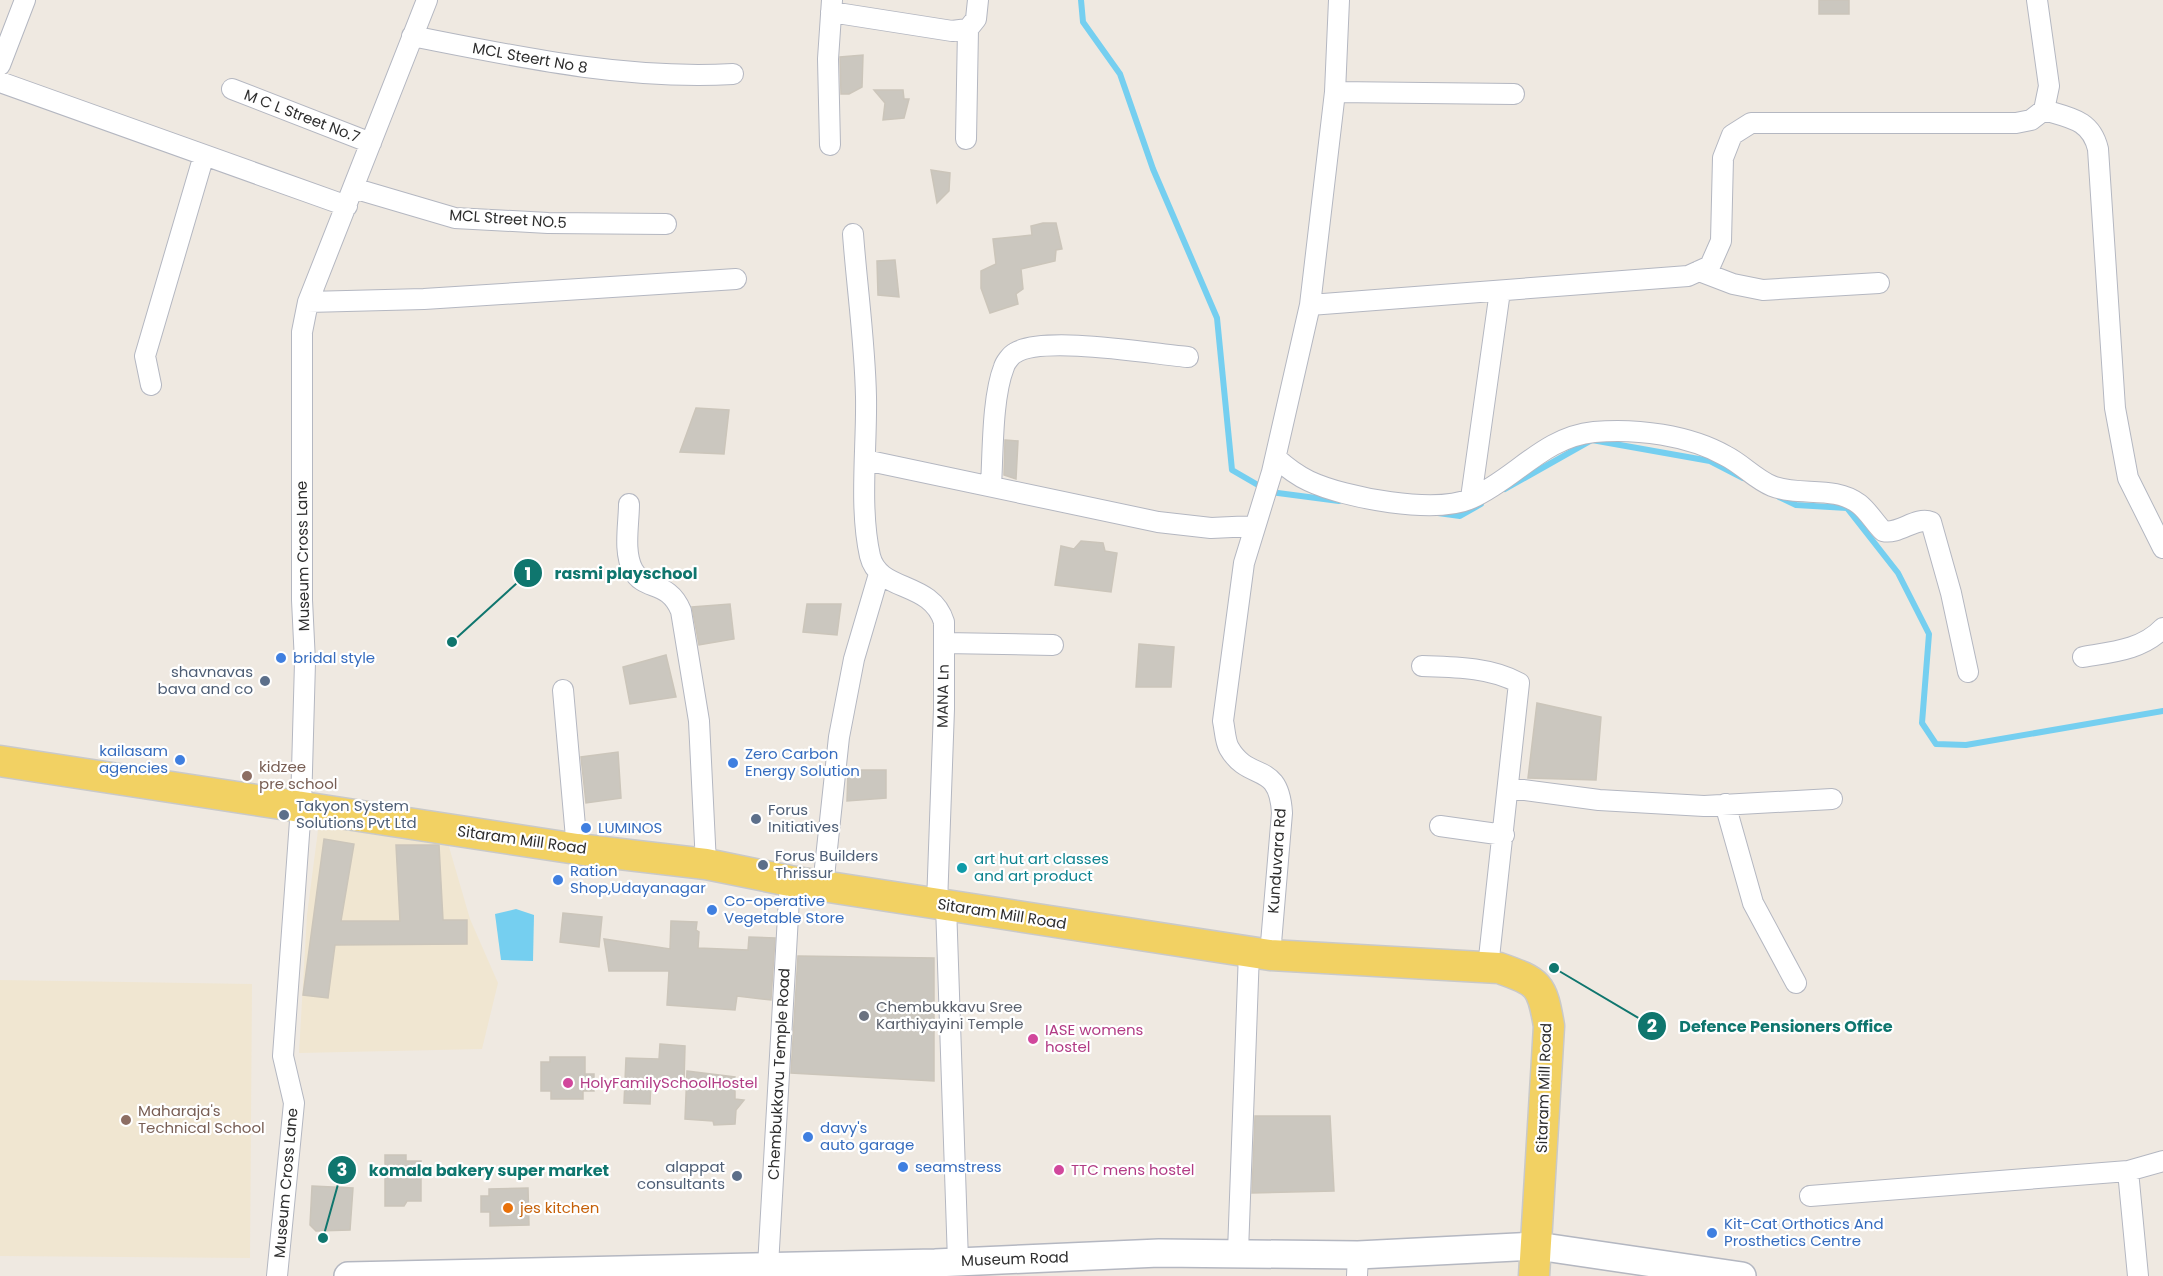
<svg xmlns="http://www.w3.org/2000/svg" width="2163" height="1276" font-family="Poppins,sans-serif">
<style>
.education{fill:#f0e6d1}
.water{fill:#75cff0}
.lines{fill:none;stroke-linecap:round;stroke-linejoin:round}
.stream{stroke:#75cff0;stroke-width:6}
.building{fill:#cbc7bf;stroke:#cbc5ba;stroke-width:1.5}
.street-casing{stroke:#b4b7c1;stroke-width:22}
.secondary-casing{stroke:#b4b7c1;stroke-width:30}
.primary-casing{stroke:#c9c9c9;stroke-width:33}
.street{stroke:#fff;stroke-width:20}
.secondary{stroke:#fff;stroke-width:27}
.primary{stroke:#f2d163;stroke-width:30}
.shop-dot{fill:#3f7fe0;stroke:#fff;stroke-width:2}
.service-dot{fill:#5c6f8a;stroke:#fff;stroke-width:2}
.education-dot{fill:#8d6e63;stroke:#fff;stroke-width:2}
.culture-dot{fill:#0f9aa8;stroke:#fff;stroke-width:2}
.worship-dot{fill:#6b7280;stroke:#fff;stroke-width:2}
.hotel-dot{fill:#d1479c;stroke:#fff;stroke-width:2}
.food-dot{fill:#e8710a;stroke:#fff;stroke-width:2}
.labels{text-anchor:middle;stroke-width:4.5;stroke-linejoin:round;paint-order:stroke}
.street-label{font-size:15px;fill:#2e2e2e;stroke:#fff}
.shop-label{font-size:15px;fill:#366cbe;stroke:#fff;text-anchor:start}
.service-label{font-size:15px;fill:#4e5e75;stroke:#fff;text-anchor:start}
.education-label{font-size:15px;fill:#785e54;stroke:#fff;text-anchor:start}
.culture-label{font-size:15px;fill:#0d838f;stroke:#fff;text-anchor:start}
.worship-label{font-size:15px;fill:#5b616d;stroke:#fff;text-anchor:start}
.hotel-label{font-size:15px;fill:#b23c85;stroke:#fff;text-anchor:start}
.food-label{font-size:15px;fill:#c56008;stroke:#fff;text-anchor:start}
.leader{fill:none;stroke:#0f766e;stroke-width:2}
.callout-dot{fill:#0f766e;stroke:#fff;stroke-width:2}
.mark-label{font-size:18px;text-anchor:middle;font-weight:bold;fill:#fff}
.callout-label{font-size:16px;text-anchor:middle;font-weight:bold;fill:#0f766e;stroke:#fff;stroke-width:4.5;stroke-linejoin:round;paint-order:stroke}
</style>
<rect width="100%" height="100%" fill="#efe9e1"/>
<path class="education" d="M363,824L447,840L470,919L498,983L482,1049L299,1053L307,915L318,830Z
M0,980L252,984L250,1258L0,1256Z"/>
<path class="water" d="M516,909L534,915L533,961L501,960L495,914Z"/>
<g class="lines">
<path class="stream" d="M1081,0L1083,22L1120,74L1153,169L1217,318L1232,470L1270,492L1339,501
M1505,489L1592,440L1710,461L1743,478
M1779,497L1796,505L1847,508L1898,573L1929,634L1922,723L1936,744L1966,745L2163,711
M1438,513L1460,516L1481,504"/>
</g>
<path class="building" d="M1819,0H1849V14H1819Z
M863,55L862,87L849,94H841L840,57Z
M874,90H903L904,99H909L904,118L883,120L885,103Z
M931,170L950,173L949,191L937,203Z
M1043,223H1056L1062,249L1056,250L1055,261L1021,269L1023,289L1016,294L1018,304L990,313L981,288V271L996,264L993,239L1032,235L1031,226Z
M895,260L899,297L878,295L877,261Z
M696,408L729,410L724,454L680,452Z
M1005,440L1018,441L1016,479L1004,475Z
M1081,541L1103,543L1105,551L1117,553L1111,592L1055,585L1061,546L1074,549Z
M730,604L734,639L699,645L692,607Z
M807,604H841L837,635L803,632Z
M1139,644L1174,647L1171,687H1136Z
M666,655L676,697L630,704L623,667Z
M1537,703L1601,717L1596,780L1528,778Z
M618,752L621,798L586,803L581,757Z
M848,770H886V798L847,801Z
M324,839L354,844L341,921H400L396,845H439L443,920H467V944L335,945L328,998L303,995Z
M563,913L602,917L599,947L560,942Z
M671,921L697,922L696,930L699,932L698,948L748,950L749,937L775,938L771,1000L737,996L735,1010L667,1005L669,971H609L604,939L670,949Z
M798,956L934,958V1081L791,1073Z
M660,1044L685,1046L684,1082L651,1080L650,1104L624,1103L626,1058L659,1059Z
M550,1057H585V1074H594V1091H583V1099H551V1091H541V1062H550Z
M687,1071L735,1077V1099L744,1100L736,1110L735,1124L714,1125L713,1121L685,1119Z
M1255,1116H1330L1334,1191L1252,1193Z
M385,1155H406V1161H421V1201H407L404,1206H385Z
M312,1186L353,1188L350,1230L316,1231L310,1225Z
M528,1188L529,1225L490,1226V1212H481V1196H489V1189Z"/>
<g class="lines">
<g class="street-casing">
<path id="street" d="M831,12L952,31L968,29L976,19L978,0
M412,36C519,57 624,80 733,74
M0,65L25,0
M0,82L347,206
M232,89L371,143
M1335,92L1514,94
M2044,110C2071,118 2091,120 2098,149L2115,408L2128,478L2163,548
M966,139L968,29
M830,145L828,59L832,0
M353,188L455,218L548,223L666,224
M853,234C857,288 865,343 866,397C867,447 859,507 870,556C879,593 931,580 944,622V709L937,904
M1699,271L1733,284L1763,290L1879,283
M308,302L424,299L736,279
M1310,305L1688,276L1710,266L1721,241L1723,158L1732,135L1751,123H2016L2031,120L2044,110L2049,86L2037,0
M151,385L145,356L204,155
M1276,458C1286,467 1296,475 1309,481C1345,498 1436,515 1472,498C1516,478 1544,437 1594,432C1636,428 1689,435 1726,456C1742,464 1755,479 1772,486C1800,497 1834,485 1859,504C1868,511 1875,523 1883,531C1899,535 1916,516 1931,522L1951,593L1968,672
M865,460L1158,522L1211,528L1254,526
M991,486C993,453 992,397 1004,367C1005,363 1011,355 1015,353C1043,335 1153,354 1188,357
M1471,498L1500,291
M629,504C629,524 623,552 633,570C644,592 668,579 681,611L699,721L706,864
M944,643L1053,645
M2083,657C2112,652 2142,650 2163,628
M1422,666C1453,667 1491,667 1519,683L1488,967
M563,690L577,849
M1509,788L1599,800L1704,806L1832,799
M1725,804L1753,903L1796,983
M1440,826L1504,835
M823,886L839,737L854,659L879,574
M946,905L958,1261
M1270,955L1282,813C1279,760 1249,783 1229,748C1225,741 1225,730 1223,721L1244,563L1272,472L1310,305L1335,92L1339,0
M1810,1196L2128,1171
M1238,1252L1249,952
M768,1266L790,881
M277,1276L294,1103L283,1056L301,807L305,662L302,600V332L308,302L427,0
M1357,1276L1358,1255
M2138,1276L2128,1171L2163,1161"/>
</g>
<g class="secondary-casing">
<path id="secondary" d="M348,1276L935,1263L1159,1253L1358,1255L1537,1246L1742,1276"/>
</g>
<g class="primary-casing">
<path id="primary" d="M0,761L577,849L706,864L790,881L1270,955L1499,968C1539,982 1542,984 1549,1026L1534,1276"/>
</g>
<use href="#street" class="street"/>
<use href="#secondary" class="secondary"/>
<use href="#primary" class="primary"/>
</g>
<g class="shop-dot">
<circle cx="281" cy="658" r="6"/>
<circle cx="180" cy="760" r="6"/>
<circle cx="733" cy="763" r="6"/>
<circle cx="586" cy="828" r="6"/>
<circle cx="558" cy="880" r="6"/>
<circle cx="712" cy="910" r="6"/>
<circle cx="808" cy="1137" r="6"/>
<circle cx="903" cy="1167" r="6"/>
<circle cx="1712" cy="1233" r="6"/>
</g>
<g class="service-dot">
<circle cx="265" cy="681" r="6"/>
<circle cx="284" cy="815" r="6"/>
<circle cx="756" cy="819" r="6"/>
<circle cx="763" cy="865" r="6"/>
<circle cx="737" cy="1176" r="6"/>
</g>
<g class="education-dot">
<circle cx="247" cy="776" r="6"/>
<circle cx="126" cy="1120" r="6"/>
</g>
<circle class="culture-dot" cx="962" cy="868" r="6"/>
<circle class="worship-dot" cx="864" cy="1016" r="6"/>
<g class="hotel-dot">
<circle cx="1033" cy="1039" r="6"/>
<circle cx="568" cy="1083" r="6"/>
<circle cx="1059" cy="1170" r="6"/>
</g>
<circle class="food-dot" cx="508" cy="1208" r="6"/>
<g class="labels">
<g class="street-label">
<text transform="translate(530 58) rotate(10)" y="5">MCL Steert No 8</text>
<text transform="translate(302 116) rotate(21)" y="5">M C L Street No.7</text>
<text transform="translate(508 219) rotate(4)" y="5">MCL Street NO.5</text>
<text transform="translate(303 556) rotate(-91)" y="5">Museum Cross Lane</text>
<text transform="translate(943 696) rotate(-89)" y="5">MANA Ln</text>
<text transform="translate(522 840) rotate(8)" y="5">Sitaram Mill Road</text>
<text transform="translate(1277 861) rotate(-86)" y="5">Kunduvara Rd</text>
<text transform="translate(1002 914) rotate(9)" y="5">Sitaram Mill Road</text>
<text transform="translate(779 1074) rotate(-87)" y="5">Chembukkavu Temple Road</text>
<text transform="translate(1544 1088) rotate(-88)" y="5">Sitaram Mill Road</text>
<text transform="translate(286 1183) rotate(-85)" y="5">Museum Cross Lane</text>
<text transform="translate(1015 1259) rotate(-2)" y="5">Museum Road</text>
</g>
<g class="shop-label">
<text x="293" y="663">bridal style</text>
<text x="168" y="756" text-anchor="end">kailasam<tspan x="168" dy="17">agencies</tspan></text>
<text x="745" y="759">Zero Carbon<tspan x="745" dy="17">Energy Solution</tspan></text>
<text x="598" y="833">LUMINOS</text>
<text x="570" y="876">Ration<tspan x="570" dy="17">Shop,Udayanagar</tspan></text>
<text x="724" y="906">Co-operative<tspan x="724" dy="17">Vegetable Store</tspan></text>
<text x="820" y="1133">davy's<tspan x="820" dy="17">auto garage</tspan></text>
<text x="915" y="1172">seamstress</text>
<text x="1724" y="1229">Kit-Cat Orthotics And<tspan x="1724" dy="17">Prosthetics Centre</tspan></text>
</g>
<g class="service-label">
<text x="253" y="677" text-anchor="end">shavnavas<tspan x="253" dy="17">bava and co</tspan></text>
<text x="296" y="811">Takyon System<tspan x="296" dy="17">Solutions Pvt Ltd</tspan></text>
<text x="768" y="815">Forus<tspan x="768" dy="17">Initiatives</tspan></text>
<text x="775" y="861">Forus Builders<tspan x="775" dy="17">Thrissur</tspan></text>
<text x="725" y="1172" text-anchor="end">alappat<tspan x="725" dy="17">consultants</tspan></text>
</g>
<g class="education-label">
<text x="259" y="772">kidzee<tspan x="259" dy="17">pre school</tspan></text>
<text x="138" y="1116">Maharaja's<tspan x="138" dy="17">Technical School</tspan></text>
</g>
<g class="culture-label">
<text x="974" y="864">art hut art classes<tspan x="974" dy="17">and art product</tspan></text>
</g>
<g class="worship-label">
<text x="876" y="1012">Chembukkavu Sree<tspan x="876" dy="17">Karthiyayini Temple</tspan></text>
</g>
<g class="hotel-label">
<text x="1045" y="1035">IASE womens<tspan x="1045" dy="17">hostel</tspan></text>
<text x="580" y="1088">HolyFamilySchoolHostel</text>
<text x="1071" y="1175">TTC mens hostel</text>
</g>
<g class="food-label">
<text x="520" y="1213">jes kitchen</text>
</g>
</g>
<path class="leader" d="M452 642L528 573M1554 968L1652 1026M323 1238L342 1170"/>
<g class="callout-dot">
<circle cx="452" cy="642" r="6"/>
<circle cx="1554" cy="968" r="6"/>
<circle cx="323" cy="1238" r="6"/>
<circle cx="528" cy="573" r="15"/>
<circle cx="1652" cy="1026" r="15"/>
<circle cx="342" cy="1170" r="15"/>
</g>
<g class="mark-label">
<text x="528" y="580">1</text>
<text x="1652" y="1032">2</text>
<text x="342" y="1176">3</text>
</g>
<g class="callout-label">
<text x="626" y="579">rasmi playschool</text>
<text x="1786" y="1032">Defence Pensioners Office</text>
<text x="489" y="1176">komala bakery super market</text>
</g>
</svg>
